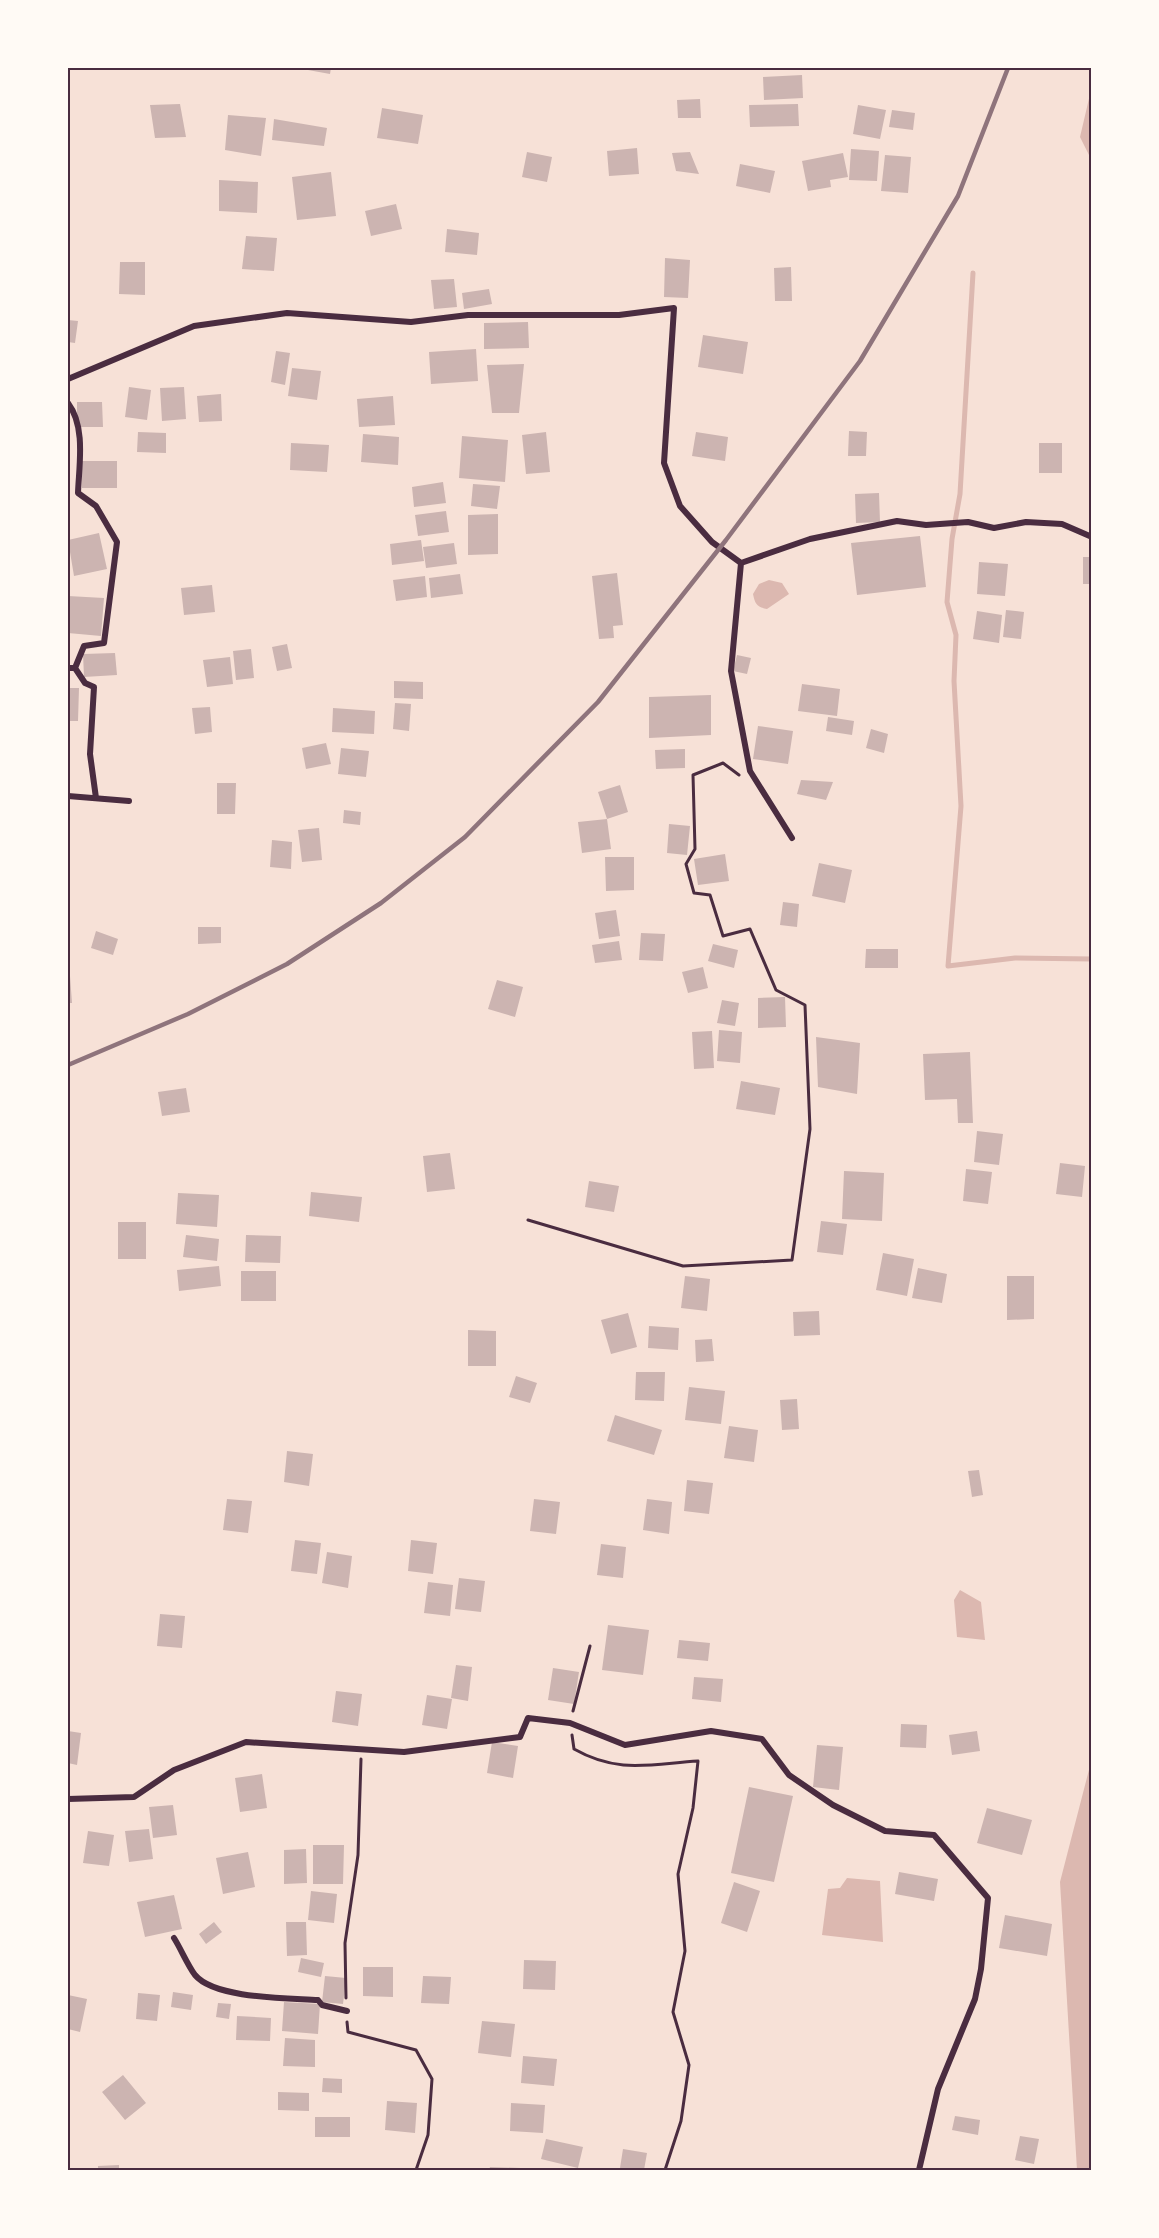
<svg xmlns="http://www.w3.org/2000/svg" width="1159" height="2238" font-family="Manrope,sans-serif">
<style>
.water{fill:#dcb8b0}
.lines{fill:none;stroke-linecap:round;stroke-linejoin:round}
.stream{stroke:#dcb8b0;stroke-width:5}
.building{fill:#ccb4b1}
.path{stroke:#4a2c40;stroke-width:3}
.minor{stroke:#4a2c40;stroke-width:6}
.rail{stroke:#8f747c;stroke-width:4.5}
.neatline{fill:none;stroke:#4a2c40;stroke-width:2}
</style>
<rect width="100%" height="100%" fill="#f7e1d7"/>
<path class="water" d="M1091,90H1092L1091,159L1080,137Z
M769,580L782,583L789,594L767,609C757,607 755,604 753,594L759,584Z
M960,1590L981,1602L985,1640L957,1637L954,1600Z
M1091,1762L1092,2170H1077L1060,1882Z
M847,1878L880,1881L883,1942L822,1935L828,1889L840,1888Z"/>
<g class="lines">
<path class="stream" d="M973,273L960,494L952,539L947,602L956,635L954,681L961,806L948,966L1015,958L1092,959"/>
</g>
<path class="building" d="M309,68H331L330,74L308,70Z
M802,75L803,98L764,100L763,77Z
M700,99L701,118H678L677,100Z
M180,104L186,137L155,138L150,105Z
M798,104L799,126L750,127L749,105Z
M858,105L886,110L880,139L853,134Z
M382,108L423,115L418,144L377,138Z
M892,110L915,113L913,130L889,127Z
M228,115L266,118L261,156L225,150Z
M274,119L327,128L324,146L272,140Z
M637,148L639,174L609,176L607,151Z
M851,149L879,151L877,181L849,180Z
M527,152L552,157L547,182L522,177Z
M690,152L699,174L676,171L672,153Z
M843,153L848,177L830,180L831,187L808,191L802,161Z
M885,155L911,157L908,193L881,191Z
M740,164L775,171L770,193L736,186Z
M331,172L336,216L297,220L292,177Z
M219,180L258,182L257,213L219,211Z
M396,204L402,229L371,236L365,211Z
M447,229L479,233L477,255L445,252Z
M246,236L277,238L274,271L242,269Z
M665,258L690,260L688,298L664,297Z
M120,262H145V295L119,294Z
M791,267L792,301H775L774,268Z
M454,279L457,307L434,309L431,280Z
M489,289L492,304L464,309L462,293Z
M68,320L78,321L75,343L68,342Z
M528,322L529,348L484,349V323Z
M703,335L748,342L743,374L698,367Z
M476,349L478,381L431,384L429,352Z
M276,351L290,353L285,385L271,382Z
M524,364L519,413H492L487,365Z
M292,368L321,371L317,400L288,396Z
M129,387L151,390L147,420L125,417Z
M184,387L186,419L162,421L160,388Z
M221,394L222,421L199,422L197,396Z
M393,396L395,425L359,427L357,399Z
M77,402H102L103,427H77Z
M849,431L867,432L866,456H848Z
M138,432L166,433V453L137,452Z
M546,432L550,472L526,474L522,435Z
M696,432L728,437L725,461L692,456Z
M363,434L399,437L398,465L361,462Z
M462,436L508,440L505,482L459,478Z
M291,443L329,445L327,472L290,470Z
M1039,443H1062V473H1039Z
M82,461H117V488H82Z
M443,482L446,503L414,507L412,487Z
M473,484L500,486L497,509L471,506Z
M879,493L880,522L856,523L855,494Z
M446,511L449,532L418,536L415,515Z
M498,514V554L468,555V515Z
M99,533L107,569L74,576L68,540Z
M920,536L926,587L857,595L851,543Z
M421,540L424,561L392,565L390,544Z
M454,543L457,564L426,568L423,547Z
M1083,557H1092V584H1083Z
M979,562L1008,564L1005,596L977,594Z
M617,573L623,625L613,626L614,638L599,639L592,576Z
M460,574L463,594L431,598L429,578Z
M425,576L427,597L396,601L393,580Z
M212,585L215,612L184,615L181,588Z
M68,596L104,598L101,636L68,633Z
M1006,610L1024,612L1021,639L1003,637Z
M977,611L1002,615L999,643L973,639Z
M287,644L292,668L277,671L272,647Z
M251,649L254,678L236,680L233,651Z
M115,653L117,675L84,677L83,654Z
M737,655L751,658L747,674L733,671Z
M230,657L233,684L207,687L203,660Z
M394,681L423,682V699L394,698Z
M802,684L840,689L837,716L798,711Z
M68,688H79L78,721H68Z
M711,695V735L649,738V697Z
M395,703L411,704L409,731L393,729Z
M210,707L212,732L195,734L192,708Z
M333,708L375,711L374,734L332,732Z
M828,717L854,721L852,735L826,731Z
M758,726L793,731L788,764L753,759Z
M871,729L888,734L884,753L866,748Z
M326,743L331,764L306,769L302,748Z
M341,748L369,751L366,777L338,774Z
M685,749V768L656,769L655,750Z
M801,780L833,782L826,800L797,794Z
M217,783H236L235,814H217Z
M620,785L628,812L607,819L611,849L582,853L578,822L607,819L598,792Z
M344,810L361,812L360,825L343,823Z
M669,824L690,826L687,855L667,853Z
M319,828L322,860L302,862L298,830Z
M272,840L292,842L291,869L270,867Z
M725,854L729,881L698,885L694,859Z
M605,857H634V890L606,891Z
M819,863L852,870L845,903L812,896Z
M783,902L799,904L797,927L780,925Z
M616,910L620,936L599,939L595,913Z
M198,927H221V943L198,944Z
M96,931L118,939L113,955L91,948Z
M641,933L665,934L663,961L639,960Z
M619,941L622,960L595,963L592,945Z
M713,944L738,950L734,968L708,961Z
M866,949H898V968H865Z
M703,967L708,988L688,993L682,972Z
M68,976H70L72,1003H68Z
M497,980L523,987L515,1017L488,1009Z
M785,997L786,1027L758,1028V998Z
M722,1000L739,1003L735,1026L717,1023Z
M719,1030L742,1032L740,1063L717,1061Z
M712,1031L714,1068L694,1069L692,1032Z
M816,1037L860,1043L857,1094L818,1087Z
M970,1052L973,1123H958L957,1099L925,1100L923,1054Z
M741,1081L780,1088L775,1115L736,1109Z
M186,1088L190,1112L162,1116L158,1092Z
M977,1131L1003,1134L999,1165L974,1162Z
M450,1153L455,1189L427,1192L423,1156Z
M1060,1163L1085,1166L1082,1197L1056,1194Z
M966,1169L992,1172L988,1204L963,1201Z
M844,1171L884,1173L882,1221L842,1219Z
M589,1181L619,1186L614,1212L585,1207Z
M311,1192L362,1197L359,1222L309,1216Z
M178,1193L219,1195L217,1227L176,1224Z
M821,1221L847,1224L843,1255L817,1252Z
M118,1222H146V1259H118Z
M186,1235L219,1239L217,1261L183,1257Z
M246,1235L281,1236L280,1263L245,1262Z
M883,1253L914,1259L907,1296L876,1290Z
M219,1266L221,1286L179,1291L177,1270Z
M918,1268L947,1274L942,1303L912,1298Z
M241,1271H276V1301H241Z
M685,1276L710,1279L707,1311L681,1308Z
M1007,1276H1034V1319L1007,1320Z
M819,1311L820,1335L794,1336L793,1312Z
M628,1313L637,1347L611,1354L601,1320Z
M649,1326L679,1328L678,1350L648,1348Z
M468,1330L496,1331V1366H468Z
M712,1339L714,1361L696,1362L695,1340Z
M636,1372H665L664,1401L635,1400Z
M516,1376L537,1383L530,1403L509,1397Z
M689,1387L725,1391L721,1424L685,1420Z
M797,1399L799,1429L782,1430L780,1400Z
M615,1415L662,1430L654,1455L607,1441Z
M729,1426L758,1430L754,1462L724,1458Z
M287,1451L313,1454L309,1486L284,1482Z
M979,1470L983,1495L972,1497L968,1471Z
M687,1480L713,1483L709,1514L684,1511Z
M227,1499L252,1501L248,1533L223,1530Z
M534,1499L560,1502L556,1534L530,1531Z
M647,1499L672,1502L669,1534L643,1530Z
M295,1540L321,1543L317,1574L291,1571Z
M411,1540L437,1543L433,1574L408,1571Z
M601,1544L626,1547L623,1578L597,1575Z
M327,1552L352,1556L348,1588L322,1583Z
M459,1578L485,1581L481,1612L455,1609Z
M428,1582L453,1585L450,1616L424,1613Z
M160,1614L185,1616L182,1648L157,1646Z
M608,1625L649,1630L643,1675L602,1670Z
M679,1640L710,1643L708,1661L677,1658Z
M456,1665L472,1667L468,1701L451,1698Z
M553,1668L579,1672L574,1704L548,1700Z
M694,1677L723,1679L721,1702L692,1699Z
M336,1691L362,1694L358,1726L332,1722Z
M427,1695L452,1699L447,1729L422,1725Z
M901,1724L927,1725L926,1748L900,1747Z
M68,1731L81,1733L77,1765L68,1763Z
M977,1731L980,1751L952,1755L949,1735Z
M492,1742L518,1746L513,1778L487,1773Z
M817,1745L843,1747L839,1790L813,1787Z
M262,1774L267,1808L240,1812L235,1778Z
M749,1787L793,1796L774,1882L731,1873Z
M173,1805L177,1835L153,1838L149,1807Z
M987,1808L1032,1820L1022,1855L977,1843Z
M149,1829L153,1859L129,1862L125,1831Z
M88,1831L114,1835L109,1866L83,1863Z
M313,1845H344L343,1884H313Z
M306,1849L307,1883L284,1884V1850Z
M248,1852L255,1887L223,1894L216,1858Z
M899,1872L938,1879L934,1901L895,1894Z
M734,1882L760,1891L747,1932L721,1923Z
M311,1891L337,1894L334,1923L308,1920Z
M174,1895L182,1929L145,1937L137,1902Z
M1005,1915L1052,1924L1047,1956L999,1948Z
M214,1922L222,1932L206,1944L199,1934Z
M286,1922H306L307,1955L287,1956Z
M301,1958L324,1963L321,1977L298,1972Z
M524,1960L556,1961L555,1990L523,1989Z
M363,1967H393V1997L363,1996Z
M325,1976L346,1978L343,2004L322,2002Z
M423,1976L451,1977L449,2004L421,2003Z
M173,1992L193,1995L191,2010L171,2007Z
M138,1993L160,1995L157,2021L136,2019Z
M68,1995L87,1999L80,2032L68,2029Z
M284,2002L320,2004L318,2034L282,2031Z
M218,2003L231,2004L229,2019L216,2017Z
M237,2016L271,2018L270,2041L236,2040Z
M482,2021L515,2024L511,2057L478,2053Z
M285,2038L315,2040V2067L283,2066Z
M523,2056L557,2059L554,2086L521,2083Z
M123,2075L146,2103L125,2120L102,2092Z
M323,2078L342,2079V2093L322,2092Z
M278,2092L309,2093V2111L278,2110Z
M387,2101L417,2103L415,2133L385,2130Z
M511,2103L545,2105L543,2133L510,2131Z
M955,2116L980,2120L978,2135L952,2130Z
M315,2117H350V2137H315Z
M1020,2136L1039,2139L1034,2164L1015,2160Z
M546,2139L583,2147L578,2168L541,2159Z
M623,2149L647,2153L644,2170L620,2168Z
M119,2165V2170H98V2166Z
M490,2167L521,2168V2170H489Z"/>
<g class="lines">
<path class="path" d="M528,1220L683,1266L792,1260L810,1129L805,1005L776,990L750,929L723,936L710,895L694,893L686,864L695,849L693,775L723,763L739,775
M573,1711L590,1646
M572,1735L574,1749C618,1774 650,1764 698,1761L693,1808L678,1874L685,1951L673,2012L689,2065L681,2121L665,2170
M346,1998L345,1943L358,1855L361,1759
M347,2022L348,2032L416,2050L432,2079L428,2135L416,2170"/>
<path class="minor" d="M68,379L194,326L287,313L411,322L468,315H619L674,308L664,463L680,506L712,542L741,563L731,671L750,771L792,838
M68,403C86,427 79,465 78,493L96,506L117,542L104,643L84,646L75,668H68
M741,563L810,539L897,521L926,525L968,522L994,528L1026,522L1062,524L1092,537
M75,668L85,683L94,687L90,754L96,798
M68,796L129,801
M68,1799L134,1797L174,1770L246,1742L404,1752L520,1737L528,1718L570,1723L625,1745L711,1731L762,1739L789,1775L833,1805L885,1831L934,1835L988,1898L981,1969L975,1999L938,2089L919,2170
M174,1938C181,1949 187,1964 195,1975C215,1999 289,1998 318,2000L322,2005L347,2011"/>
<path class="rail" d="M68,1065L188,1014L287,964L381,903L465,837L598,702L726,540L860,361L958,196L1008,68"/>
</g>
<rect width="1159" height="2238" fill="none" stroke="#fffaf5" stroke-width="138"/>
<rect x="69" y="69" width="1021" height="2100" class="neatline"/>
</svg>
